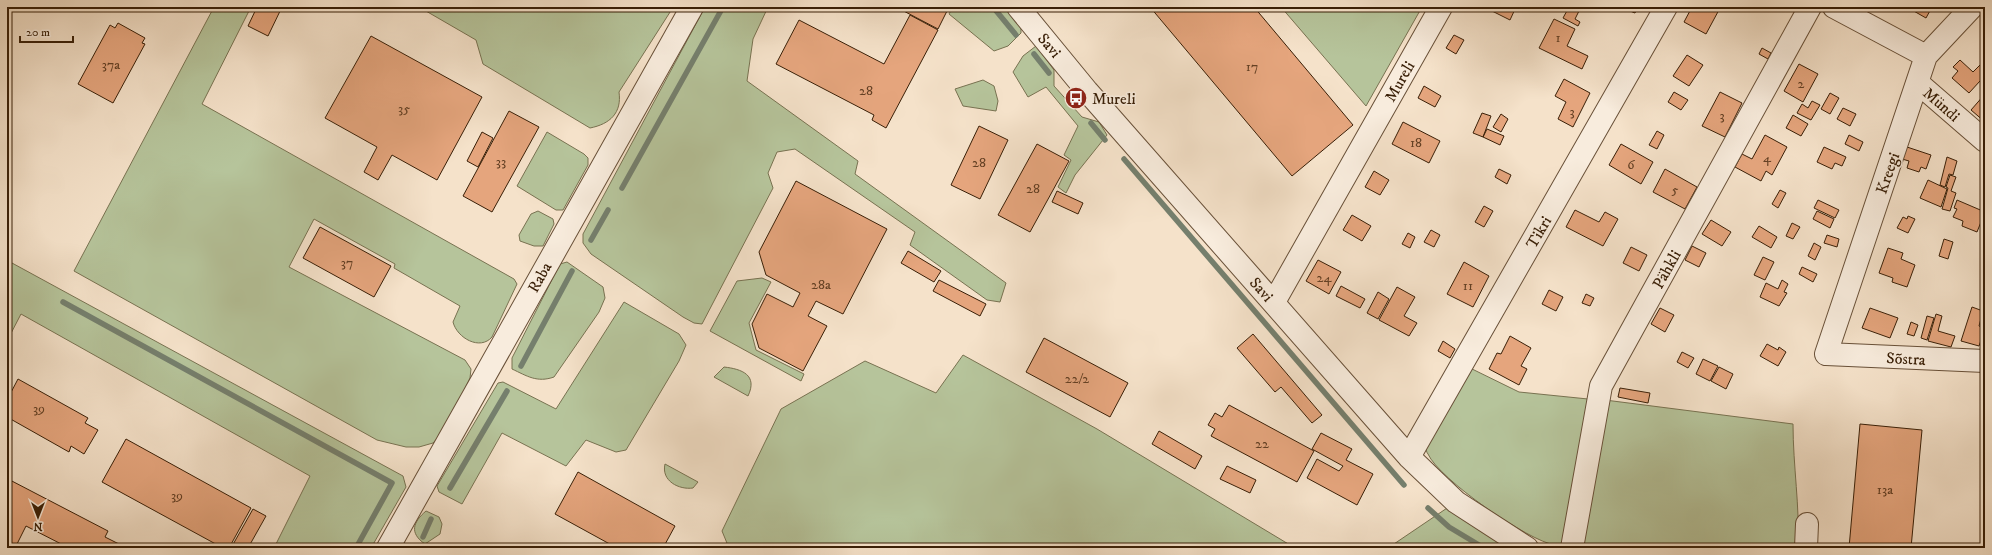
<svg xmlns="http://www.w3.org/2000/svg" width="1992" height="555" font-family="'IM FELL DW Pica',serif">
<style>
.green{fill:#b6c49b;stroke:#787251}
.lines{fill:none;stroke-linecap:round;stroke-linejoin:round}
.stream{stroke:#757f6d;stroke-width:5.5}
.building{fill:#e5a57d;stroke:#391f07}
.minor-casing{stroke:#685038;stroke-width:24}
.minor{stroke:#f8ecdd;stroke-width:22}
.labels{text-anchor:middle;stroke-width:3;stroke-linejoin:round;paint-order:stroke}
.number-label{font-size:14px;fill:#644024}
.street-label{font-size:16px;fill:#391f07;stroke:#f8ecdd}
.poi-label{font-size:16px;fill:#391f07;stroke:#f8ecdd;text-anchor:start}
</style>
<rect width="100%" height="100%" fill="#f5e2ca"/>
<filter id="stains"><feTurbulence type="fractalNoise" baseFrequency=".005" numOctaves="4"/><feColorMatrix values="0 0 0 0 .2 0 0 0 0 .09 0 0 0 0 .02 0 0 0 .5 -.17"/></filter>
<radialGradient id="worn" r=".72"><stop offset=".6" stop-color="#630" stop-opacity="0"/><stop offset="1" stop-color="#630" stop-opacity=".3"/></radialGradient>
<path class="green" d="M214,7H251L202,104L514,279L517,284L492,337C480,351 457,338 453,322L460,306L394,268L395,264L314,219L289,267L465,360L471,369L470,378L445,430L433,443L419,447H406L377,440L74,271Z
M419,7H670L672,9L619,92C622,113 610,124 590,128L483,64L476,40Z
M705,7H768L753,39L747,81L858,161L855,174L1006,283L1000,302L987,300L910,245L915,232L795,149L777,152L768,173L773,188L702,324L694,323L683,317L591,254L583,243V234Z
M953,7H1005L1021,26V33L1008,46L994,51L949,14Z
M1281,7H1422L1366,106Z
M1036,46L1054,70V86L1082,117L1099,122L1107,135L1075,175L1066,193L1058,187L1071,160L1064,155L1078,126L1046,87L1028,97L1013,72L1023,56Z
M983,80L994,86L998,101L996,111L963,106L955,89Z
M547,132L584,154L588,158V165L563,210H556L517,186Z
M538,211L553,219L554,224L543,246H534L520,241L519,235L531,214Z
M567,262L603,287L605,298L599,312L554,377C537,383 527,376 512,369V358L560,264Z
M12,263L403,476L406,487L371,548H274L310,476L21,314L7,341V264Z
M762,278L771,282L749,323L756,350L804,374L801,381L710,331L737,281Z
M624,302L679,334L686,345L679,361L626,450L616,452L586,440L566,466L502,433L462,504L439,492L437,486L498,383L503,382L556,409Z
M963,355L1097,429L1295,548H729L722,531L781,409L865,361L936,393Z
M724,367C742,369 758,375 748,396L714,377Z
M1468,367L1519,392L1588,399L1567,543C1563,544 1559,546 1555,545C1528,541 1439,479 1428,454C1426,452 1426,448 1426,445Z
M1605,400L1793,424C1793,466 1800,507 1798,548H1578Z
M665,464L698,482L693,488C679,490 661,481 665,464Z
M1456,502L1527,548H1388Z
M426,511L439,517L442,524L440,534L425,544C409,533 413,522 426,511Z"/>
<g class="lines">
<path class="stream" d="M993,7L1016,35
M1034,54L1049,73
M1091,123L1105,140
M1124,159L1404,485
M622,188L723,7
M591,240L608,210
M63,302L392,483L356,548
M521,366L572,271
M450,488L507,391
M1428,508L1449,527L1484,548
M423,537L431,519"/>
</g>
<path class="building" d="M257,7H282L268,36L248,26Z
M896,7H949L938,29Z
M1150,7H1254L1353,125L1292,176Z
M1484,7H1516L1510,20Z
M1569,7H1581L1575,19L1580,22L1578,26L1563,18Z
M1620,7H1638L1635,13Z
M1692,7L1720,8L1706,34L1684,22Z
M1914,7H1932L1926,18L1912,10Z
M910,15L938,30L886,128L872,120L874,115L776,64L799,20L884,64Z
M1554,19L1575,29L1567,46L1588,56L1582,69L1539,48Z
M118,23L145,38L142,43L145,44L113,103L78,84L110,25L115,28Z
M1454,35L1464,40L1456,54L1446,48Z
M371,36L482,97L437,180L392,155L378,180L364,172L377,147L325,118Z
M1762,48L1771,53L1768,59L1759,54Z
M1687,55L1703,65L1689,86L1673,76Z
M1960,60L1973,72L1985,60V85L1980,81L1969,93L1952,78L1958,71L1953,67Z
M1799,64L1818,74L1803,102L1784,91Z
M1564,79L1590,93L1573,127L1558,119L1566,102L1555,96Z
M1424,86L1441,96L1435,107L1418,98Z
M1674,92L1688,100L1681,110L1668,102Z
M1720,92L1742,103L1725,137L1702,126Z
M1830,93L1839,98L1830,114L1821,109Z
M1985,94V122L1971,110Z
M1812,101L1820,105L1811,120L1797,113L1802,104L1808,108Z
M1843,108L1856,114L1850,126L1837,119Z
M509,111L539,127L492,212L463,196Z
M1482,113L1491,116L1483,137L1473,133Z
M1501,114L1508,119L1501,132L1493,127Z
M1793,115L1808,124L1801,136L1786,128Z
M1403,122L1440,141L1429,163L1392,144Z
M979,126L1008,140L980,199L951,185Z
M1487,129L1504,136L1500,145L1483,137Z
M1657,131L1664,135L1657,149L1649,145Z
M482,132L493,138L478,167L467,161Z
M1765,135L1787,147L1772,175L1766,171L1761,181L1735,167L1742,154L1752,159Z
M1849,135L1863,142L1859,151L1845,144Z
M1037,144L1069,161L1030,232L998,215Z
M1621,144L1653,162L1641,184L1609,165Z
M1824,147L1846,157L1842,166L1835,163L1832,169L1817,162Z
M1907,147L1931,155L1926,169L1921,167L1919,172L1907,168L1909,161L1902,159Z
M1947,157L1957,161L1953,175L1949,174L1945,187L1940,185Z
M1499,169L1511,175L1507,184L1495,177Z
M1665,169L1697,187L1685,209L1653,192Z
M1374,171L1389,180L1380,195L1365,187Z
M1950,175L1956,177L1951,191L1956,193L1950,211L1942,209L1948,188L1946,187Z
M1928,180L1947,189L1941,207L1920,198Z
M796,181L887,229L843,314L816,301L808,316L827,326L803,371L759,348L752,324L767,294L793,307L800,293L766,275L759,252Z
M1780,190L1786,193L1778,208L1772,204Z
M1057,191L1083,203L1078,214L1052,202Z
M1818,200L1839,210L1835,218L1814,208Z
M1957,200L1985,212L1977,232L1962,226L1963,221L1953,217L1957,209L1954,208Z
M1484,206L1493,211L1484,227L1475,222Z
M1575,210L1599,222L1605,212L1618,219L1603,246L1566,227Z
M1817,211L1834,219L1830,228L1813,219Z
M1352,215L1371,226L1362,241L1343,230Z
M1908,216L1915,219L1908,233L1897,228L1903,217L1907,219Z
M1711,220L1731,232L1722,246L1702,234Z
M1792,223L1800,227L1793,239L1786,236Z
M1759,226L1777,237L1771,248L1752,237Z
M320,227L391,266L374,297L303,258Z
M1431,230L1440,235L1434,247L1424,242Z
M1408,233L1415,237L1410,248L1402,244Z
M1827,235L1839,239L1837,247L1824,243Z
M1944,239L1953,242L1948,259L1939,256Z
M1814,243L1821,247L1815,260L1808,256Z
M1692,246L1706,253L1699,267L1685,260Z
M1631,247L1647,255L1639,271L1623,263Z
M1888,248L1903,253L1901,259L1915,265L1907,287L1892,282L1893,278L1879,273Z
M908,251L941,271L934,282L901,263Z
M1763,257L1774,262L1765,280L1754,275Z
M1318,260L1341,272L1329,294L1306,281Z
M1464,262L1489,276L1473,307L1447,294Z
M1802,267L1817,274L1813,282L1799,274Z
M939,280L986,304L980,316L933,291Z
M1782,280L1788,284L1784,292L1787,293L1779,306L1760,297L1766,283L1778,289Z
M1341,286L1365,299L1360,308L1336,296Z
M1397,287L1415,297L1404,316L1417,323L1409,336L1379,320Z
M1549,290L1563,297L1556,311L1542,304Z
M1378,292L1389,299L1378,319L1367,313Z
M1586,294L1594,298L1590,306L1582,303Z
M1972,307L1983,311L1979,326L1985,329L1979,346L1961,341Z
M1660,308L1674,315L1665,332L1651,324Z
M1870,308L1898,318L1890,338L1862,328Z
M1936,314L1942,316L1938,331L1955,336L1951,347L1928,341Z
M1927,316L1934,318L1927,340L1921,338Z
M1911,322L1918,325L1914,336L1907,334Z
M1253,334L1322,415L1312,423L1281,387L1275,392L1237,348Z
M1510,336L1531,348L1521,366L1527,369L1519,385L1489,369L1497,353L1501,354Z
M1044,338L1128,383L1110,417L1026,372Z
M1443,341L1455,349L1450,358L1438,351Z
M1767,344L1778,350L1779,347L1786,352L1778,366L1760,356Z
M1682,352L1694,358L1688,368L1677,362Z
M1703,359L1718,366L1710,381L1696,374Z
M1719,367L1733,374L1726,389L1711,381Z
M18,379L88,418L85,423L98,430L84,454L71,446L69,452L7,417V400Z
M1620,388L1650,393L1648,403L1618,397Z
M1229,405L1314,451L1297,482L1211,436L1215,429L1208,425L1215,413L1222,417Z
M1860,424L1922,430L1911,548H1849Z
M1159,431L1202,456L1195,469L1152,444Z
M1321,433L1352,449L1346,460L1373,474L1357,505L1307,478L1317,459L1339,471L1343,466L1312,449Z
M126,439L251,508L229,548H223L102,482Z
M1227,466L1256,480L1250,493L1220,479Z
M578,472L675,526L663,548H617L555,514Z
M8,479L108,531L105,537L127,548H69L26,526L15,548H7Z
M253,509L266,516L248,548H231Z"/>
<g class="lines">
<g class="minor-casing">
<path id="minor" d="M1018,7L1087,91L1409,457L1456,502L1527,548
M1834,7L1926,56
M1972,7L1926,56L1826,354L1985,361
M1918,83L1985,141
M1274,302L1441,7
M1409,457L1666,7
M388,548L692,7
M1572,548L1601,386L1810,7
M1806,548L1807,524"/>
</g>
<use href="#minor" class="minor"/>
</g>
<defs>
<g id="bus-disc" transform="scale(1.15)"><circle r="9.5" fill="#8f2418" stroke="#f8ecdd"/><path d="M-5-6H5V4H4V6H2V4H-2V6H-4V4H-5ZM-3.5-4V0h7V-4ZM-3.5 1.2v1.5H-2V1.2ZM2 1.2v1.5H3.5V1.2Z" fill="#fff"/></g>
</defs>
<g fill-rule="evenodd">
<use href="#bus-disc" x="1076" y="98"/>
</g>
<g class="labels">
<g class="number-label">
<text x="1558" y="42">1</text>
<text x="111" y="69">37a</text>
<text x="1252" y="71">17</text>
<text x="1801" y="88">2</text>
<text x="866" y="95">28</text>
<text x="404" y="113">35</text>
<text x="1572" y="116">3</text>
<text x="1722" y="120">3</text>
<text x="1416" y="147">18</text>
<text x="1767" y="162">4</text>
<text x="501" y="166">33</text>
<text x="979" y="167">28</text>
<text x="1631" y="169">6</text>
<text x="1033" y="193">28</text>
<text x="1675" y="194">5</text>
<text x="347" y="267">37</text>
<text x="1324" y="282">24</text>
<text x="821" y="289">28a</text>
<text x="1468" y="290">11</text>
<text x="1077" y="383">22/2</text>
<text x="39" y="413">39</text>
<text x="1262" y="448">22</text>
<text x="1885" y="494">13a</text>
<text x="177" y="500">39</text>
</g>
<g class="street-label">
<text transform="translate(1050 45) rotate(50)" y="6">Savi</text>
<text transform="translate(1399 81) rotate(-60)" y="6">Mureli</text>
<text transform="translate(1942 104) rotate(41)" y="6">Mündi</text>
<text transform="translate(1887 173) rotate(-71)" y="6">Kreegi</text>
<text transform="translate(1538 232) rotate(-60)" y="6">Tikri</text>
<text transform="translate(1666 269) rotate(-61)" y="6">Pähkli</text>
<text transform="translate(539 277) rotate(-61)" y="6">Raba</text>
<text transform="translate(1262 289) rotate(49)" y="6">Savi</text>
<text transform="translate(1906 358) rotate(3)" y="6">Sõstra</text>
</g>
<g class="poi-label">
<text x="1092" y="104">Mureli</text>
</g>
</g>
<rect width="1992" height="555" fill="none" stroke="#f5e2ca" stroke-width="24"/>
<rect x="8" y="8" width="1976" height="539" fill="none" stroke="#391f07" stroke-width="2"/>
<rect x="12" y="12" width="1968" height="531" fill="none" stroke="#391f07"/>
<g transform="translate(38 517) rotate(180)" stroke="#f8ecdd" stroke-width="3" paint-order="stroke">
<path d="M0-3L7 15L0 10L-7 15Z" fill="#391f07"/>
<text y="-6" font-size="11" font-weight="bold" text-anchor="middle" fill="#391f07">N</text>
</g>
<path d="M20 36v6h53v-6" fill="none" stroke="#391f07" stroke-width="2"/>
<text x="26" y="36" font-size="12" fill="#391f07" stroke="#f8ecdd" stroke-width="3" paint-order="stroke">20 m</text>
<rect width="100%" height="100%" filter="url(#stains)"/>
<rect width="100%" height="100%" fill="url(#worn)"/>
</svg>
